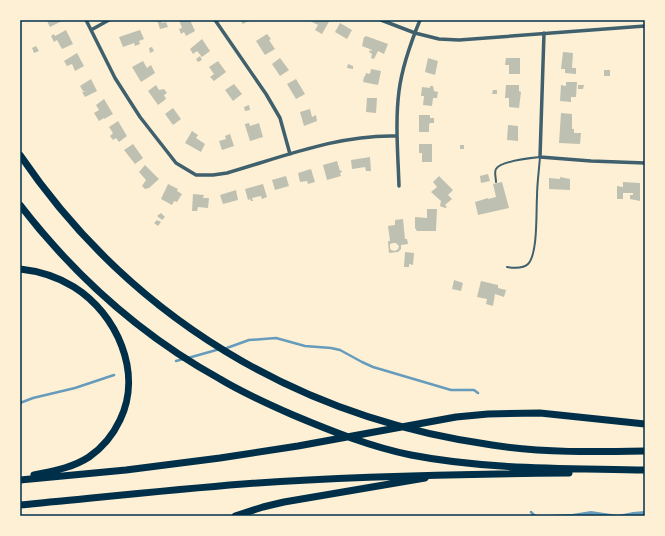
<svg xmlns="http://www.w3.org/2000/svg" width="665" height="536" font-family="'PT Sans',sans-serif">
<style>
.water{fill:#669bbc}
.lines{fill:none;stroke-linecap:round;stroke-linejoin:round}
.stream{stroke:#669bbc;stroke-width:2.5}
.building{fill:#bec0b2;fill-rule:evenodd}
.service{stroke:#3f606c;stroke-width:2}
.minor{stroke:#3f606c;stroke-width:3.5}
.motorway{stroke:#003049;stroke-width:7}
.neatline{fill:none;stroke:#003049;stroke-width:1.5}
</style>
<rect width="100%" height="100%" fill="#fdf0d5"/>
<path class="water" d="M591,511L618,515L633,512L645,511V516H529L572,514Z"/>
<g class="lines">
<path class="stream" d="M224,349L249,340L276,338L305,346L331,348L340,350L362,362L373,367L451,390H474L478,393
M188,358L220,349
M176,361L183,359
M20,403L33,398L75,388L114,375
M531,512L535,516"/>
</g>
<path class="building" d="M49,20H61L62,21L50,27L47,21Z
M157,20H161L162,23L166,22L168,27L160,29Z
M179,20H190L195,31L186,36L184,32L181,34L179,29L182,28Z
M240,20H250L243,24Z
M310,20H330L322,34L315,30L318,25L310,21Z
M340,23L352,30L347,39L335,32Z
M66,30L73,44L62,49L57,40L54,42L51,36L54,34L55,36Z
M140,30L144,39L139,41L140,44L135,46L134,43L123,47L119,37Z
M267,34L271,39L269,40L275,49L265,55L256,41Z
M366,36L388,44L384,54L378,51L374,59L371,58L372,54L369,52L370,50L372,51V50L362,46L364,37H365Z
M202,39L210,51L202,57L197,51L193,54L190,49Z
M36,46L39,51L34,53L32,48Z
M152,47L154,51L150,53L149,48Z
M563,52L573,53L572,68H576V74L565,73V69H561Z
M77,53L84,66L75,71L72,64L67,66L64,61Z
M200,56L202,60L198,62L196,59Z
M280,58L289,70L280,76L272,64Z
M428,58L438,61L435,75L425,72Z
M506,58H520V74H509V65H505Z
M143,61L147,68L151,65L155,73L141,82L132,67Z
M218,61L226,72L214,81L210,77L214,74L209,67Z
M348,64L353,66V69L347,68Z
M371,69L381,71L378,85L363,82L364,77L365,76L366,73L370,74Z
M604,70H610V76H604Z
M91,79L97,91L85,97L82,92L86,91H83L80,86Z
M296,79L305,94L296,99L287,84Z
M566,82H577L576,97H571V102L560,101L561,85L566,86Z
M234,84L242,94L233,101L225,90Z
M156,85L159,90L164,89L167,93L164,95L166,99L158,105L148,91Z
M506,85H519V91L521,92L519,108L509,107V98H505Z
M578,85H584L583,89H578Z
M430,86H433L434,91L438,92L437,98H433L432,106L423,105L424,96H421L422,87L430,88Z
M493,90H497V94H492Z
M367,98H377L376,113L366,112Z
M104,99L113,114L104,119V118L99,121L94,113L99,110L96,105Z
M249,105L250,110L245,111L244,107Z
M173,108L181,119L173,125L165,114Z
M310,109L312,117L316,115L317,121L304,126L300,112Z
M561,113L572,114V129H574V133H581L580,144L559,143Z
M419,115H430V118H434V123H430L429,125V132H419Z
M118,121L127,136L119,142L116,138L113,140L110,136L113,133L109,127Z
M249,123L250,126L259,123L263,137L250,141L245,125V124Z
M508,125L518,126V141L507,140Z
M192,131L198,135L196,138L205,144L201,152L185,143Z
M230,134L234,146L222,150L219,141L226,139L225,136Z
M133,144L143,158L135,164L124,150Z
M419,144H432V162H422V153H419Z
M460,145H464V149H460Z
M370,157L371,171H366L365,167L352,169L351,160Z
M337,161L340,171L341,170L342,172L340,173L341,176L327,180L323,165Z
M145,165L159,179L149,188L145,189L142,186L146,180L139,172Z
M311,169L315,182L308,184L307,181L300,182L298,173Z
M488,174L490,181L481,183L480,176Z
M286,176L289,186L275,190L272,180Z
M439,176L453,190L448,195L452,199L445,205L447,207L445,208L440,206L441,201L431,192L437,187L433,182Z
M560,177L570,179V190L549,189V178L560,179Z
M502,182L509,208L478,215L475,202L488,198V199L496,197L493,184Z
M623,182L640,183V201L630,199V195H633V193H623V199H617V186L623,187Z
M168,184L178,189L177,191L182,194L177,202L174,201L172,205L161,199Z
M263,184L267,197L262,199L261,196L252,198L253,201H251L250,199L248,200L245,189Z
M236,190L238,200L223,204L220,195Z
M193,194L204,195L203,198H209L208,208L198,207L197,211H192Z
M427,209H437L436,230V231H417L415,228V217L427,218Z
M161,213L165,217L162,220L157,216Z
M403,219L405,239H407L408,244L401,245V249L398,252L389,253L388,241H390L388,226L395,225V220ZM393,243H396L399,246L398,249L395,251L391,250L390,248V244Z
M157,220L161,222L158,226L154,223Z
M405,252L414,253L413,265L409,264V267H404Z
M454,280L463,283L461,291L452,289Z
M481,281L498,285V288L506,290L504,297L495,294L493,306L486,304L487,299L477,297Z"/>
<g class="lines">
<path class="service" d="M496,182C496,178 494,172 496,169C501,161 530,158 540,157C539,170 537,184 537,197C536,212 538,254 528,264C523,269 514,268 507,267"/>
<path class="minor" d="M86,20L115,78L140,117L176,163L196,175H213L227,173C282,157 340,134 397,136
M215,20L266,94L280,118L290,154
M381,20L415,33L439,39L459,40L645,26
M91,30L109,20
M544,33L540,157L591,161L645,163
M399,186C398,155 395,122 399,91C402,67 411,42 420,20"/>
<path class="motorway" d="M20,155C131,318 298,418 492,445C543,453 594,452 645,451
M20,205C74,275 142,336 220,379C243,393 268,404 293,415C331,431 371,447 411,455C488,470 567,468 645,470
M20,269C39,271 58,277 74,287C117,314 143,373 120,420C113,435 102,448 89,457C72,468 53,471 34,475
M20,480L126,470L220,458L298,446L456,417L488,414L540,413L645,424
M20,505C94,498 168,490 243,484C351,476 460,474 569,473
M235,516L263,507L284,502L425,478"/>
</g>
<rect width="665" height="536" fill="none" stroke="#fdf0d5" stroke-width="42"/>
<rect x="21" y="21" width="623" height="494" class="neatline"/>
</svg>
